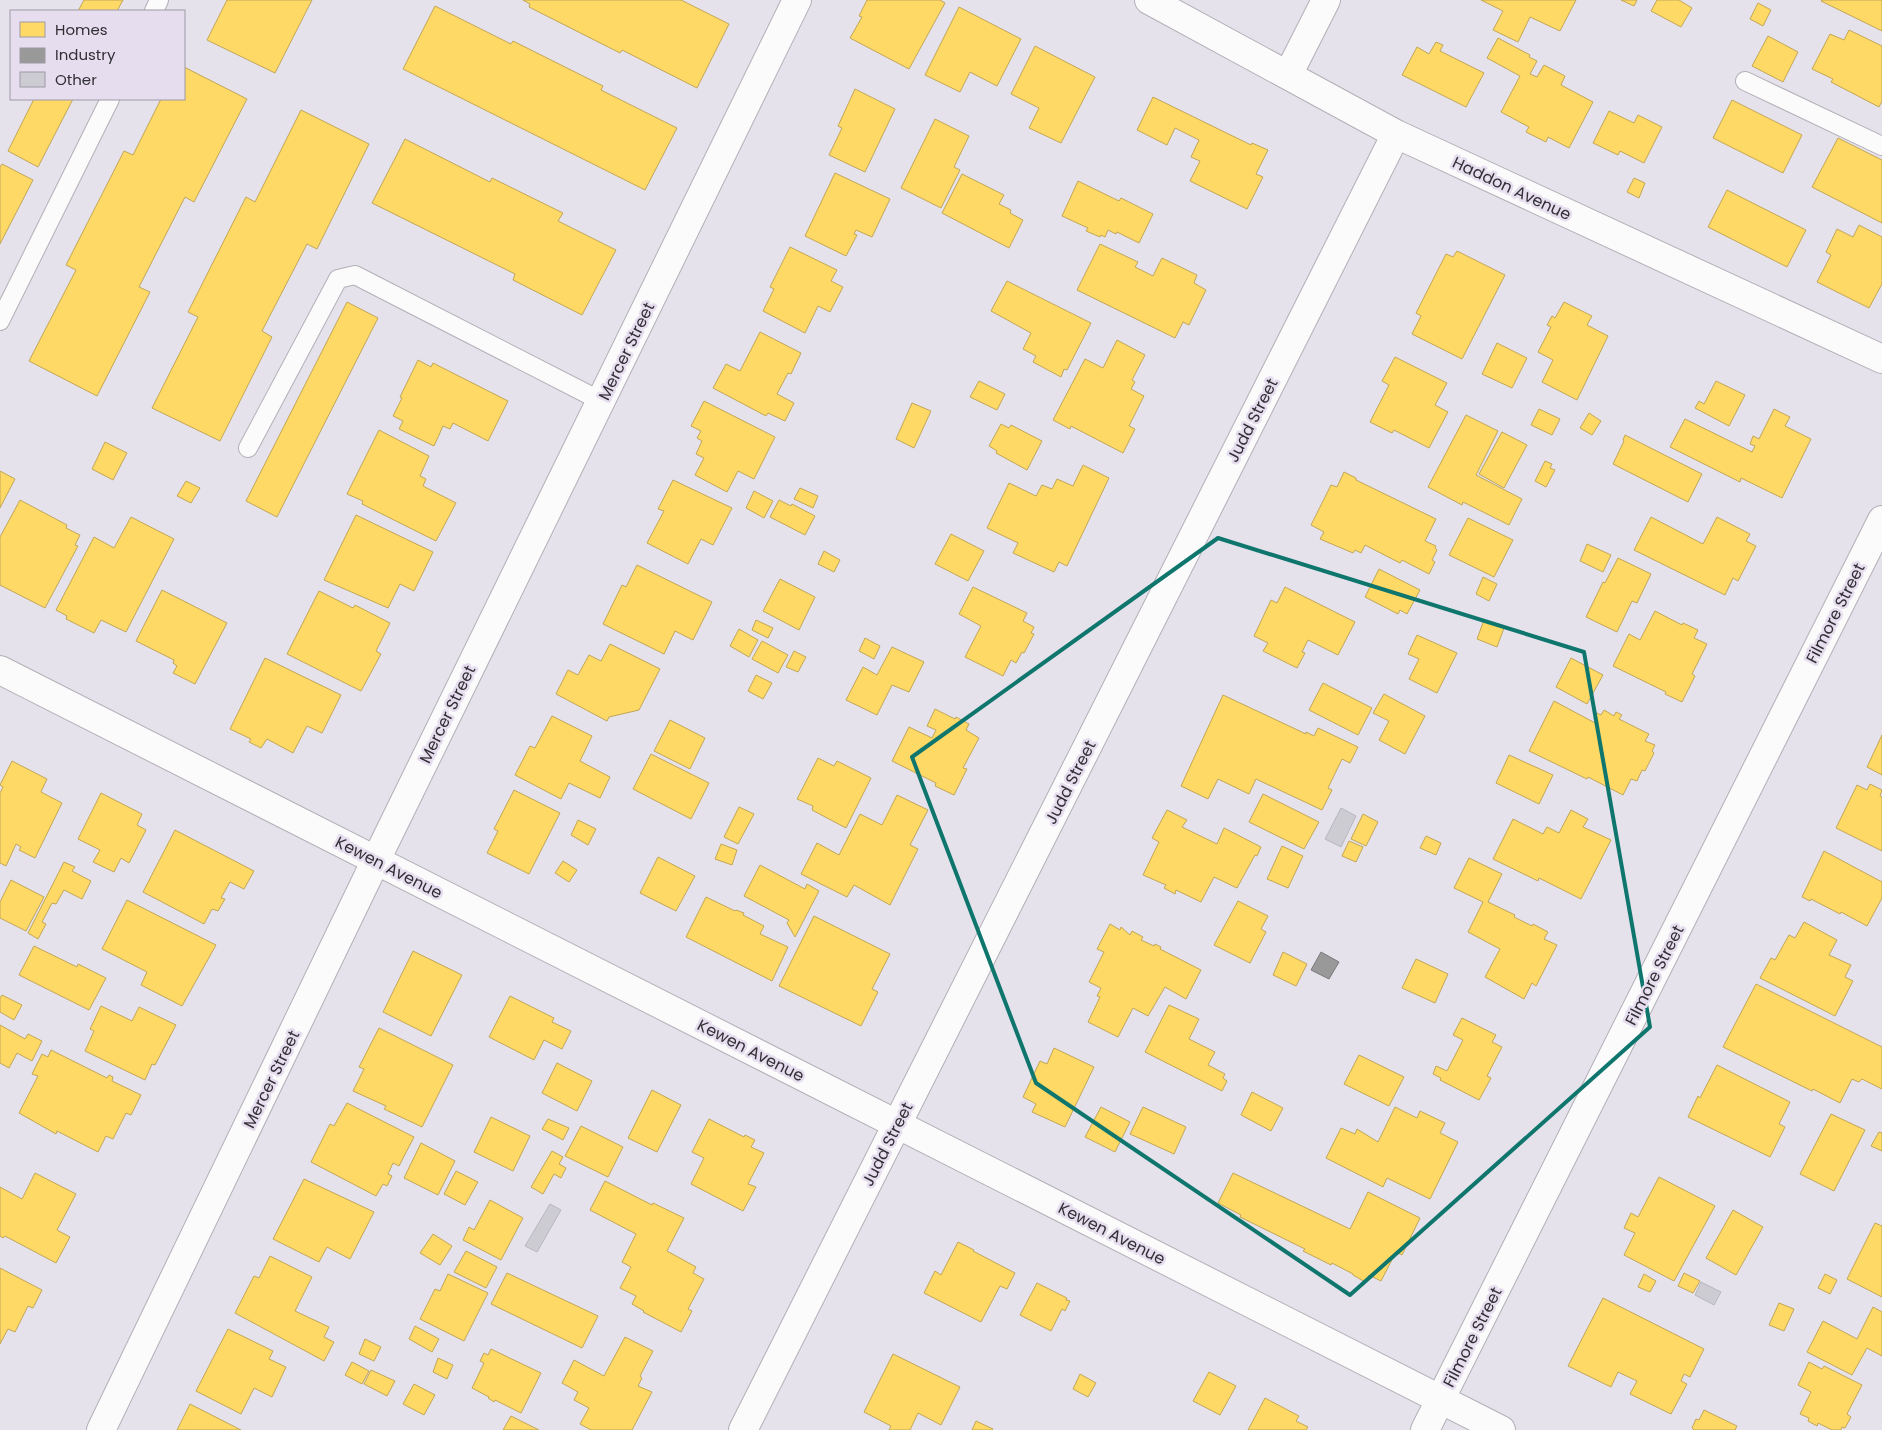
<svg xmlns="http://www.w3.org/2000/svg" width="1882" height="1430" font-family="Poppins,sans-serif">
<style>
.homes{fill:#ffd966;stroke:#c1a657}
.industry{fill:#999;stroke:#7a797b}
.building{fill:#cdccd3;stroke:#b8b7be}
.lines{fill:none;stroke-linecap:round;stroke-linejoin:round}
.service-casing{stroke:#b3afb7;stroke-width:20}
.minor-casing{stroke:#b3afb7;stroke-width:30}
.service{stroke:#fbfbfc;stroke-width:18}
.minor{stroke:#fbfbfc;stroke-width:28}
.marked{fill:none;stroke:#0f766e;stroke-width:4;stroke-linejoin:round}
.labels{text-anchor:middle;stroke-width:5;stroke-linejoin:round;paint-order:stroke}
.street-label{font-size:16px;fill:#312e35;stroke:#e6deef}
</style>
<rect width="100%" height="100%" fill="#e6e2eb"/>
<path class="homes" d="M84,0H123L117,11H78Z
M227,0H312L275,73L207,40Z
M523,0H681L729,24L697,88L622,50L620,53L529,7L530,4Z
M867,0H940L945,3L909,69L850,38L862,17L859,16Z
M1481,0H1576L1560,31L1530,17L1518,42L1493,30L1503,11Z
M1621,0H1637L1634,6Z
M1657,0H1679L1692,8L1681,27L1651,11Z
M1822,0H1882V31L1821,1Z
M1758,3L1771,10L1763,26L1750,19Z
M435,6L511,44L513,41L603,86L601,90L677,128L645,190L403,69Z
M959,7L1021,39L997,86L970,72L960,92L925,75Z
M1849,30L1882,46V101L1879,107L1831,82L1833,79L1812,69L1830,34L1844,40Z
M1768,36L1798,52L1783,82L1752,66Z
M1498,38L1530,55L1529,57L1537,61L1530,74L1537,77L1544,65L1565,76L1561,85L1593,102L1569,148L1548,137L1546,142L1526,132L1529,127L1501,112L1520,76L1487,58Z
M1436,42L1443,45L1440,51L1484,73L1466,107L1402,75L1417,47L1429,54Z
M1035,46L1095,77L1061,143L1029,128L1039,108L1011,94Z
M184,67L247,99L194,202L185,197L139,287L150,292L97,396L29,361L76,270L66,265L124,151L133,155L161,99H184Z
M855,89L895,109L865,172L829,155L842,128L838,126Z
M1153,97L1251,145L1252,143L1268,150L1256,174L1263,177L1247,209L1190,181L1200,161L1191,157L1199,140L1175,128L1167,145L1137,130Z
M34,99H73L38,167L8,151Z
M1732,100L1802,135L1783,173L1713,138Z
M301,110L369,144L317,249L307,244L262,331L272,337L220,441L152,408L198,317L188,312L246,197L255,202Z
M1609,111L1634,123L1638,115L1662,127L1644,163L1620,151L1618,155L1593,143Z
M935,119L969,136L954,167L960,170L941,208L901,188Z
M1838,138L1882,160V223L1812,187Z
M405,139L490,182L492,178L563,213L558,221L616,250L582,315L513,280L515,274L372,203Z
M2,164L33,180L0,244V167Z
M835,173L890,199L872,237L856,230L854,234L857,235L846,256L805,236Z
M962,174L1004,195L999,204L1011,210L1010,213L1023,220L1009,248L942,213Z
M1634,178L1645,183L1639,198L1627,192Z
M1078,181L1119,201L1121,198L1153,214L1139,243L1117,232L1116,234L1108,230L1105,237L1101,235L1100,237L1086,231L1088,228L1062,216Z
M1727,190L1806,230L1787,267L1708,227Z
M1859,225L1882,237V284L1869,308L1817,282L1831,255L1826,252L1837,229L1853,237Z
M1100,244L1138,262L1135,267L1153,276L1162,258L1197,275L1194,283L1206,290L1189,325L1183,322L1175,338L1077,290Z
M790,247L837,270L831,281L843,287L830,312L818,306L805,333L763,311L774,289L770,287Z
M1457,251L1505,275L1462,359L1412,334L1421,316L1416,313L1446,254L1453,257Z
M1007,281L1091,323L1067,370L1064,369L1061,377L1033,362L1036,356L1023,349L1031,333L991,311Z
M347,302L378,318L277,517L246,501Z
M1564,302L1592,316L1587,325L1608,336L1577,400L1542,382L1553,360L1538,352L1551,327L1547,325L1552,316L1555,318Z
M760,332L801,353L791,374L788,373L777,394L794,403L785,421L768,413L766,416L713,388L726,364L740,371Z
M1117,340L1145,355L1132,380L1135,382L1131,389L1144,396L1129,426L1135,429L1123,453L1071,426L1070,429L1053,420L1085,359L1103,368Z
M1497,343L1527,358L1512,388L1482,374Z
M1395,357L1447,383L1435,405L1448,412L1429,448L1394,430L1392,433L1370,422L1389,385L1382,381Z
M418,360L431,367L433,363L508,401L488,441L453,423L450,429L443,426L434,446L399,429L403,421L393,416L402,398L400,397Z
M979,381L1005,394L997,410L970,397Z
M1716,381L1745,395L1729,426L1695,408L1699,401L1704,404Z
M704,401L775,437L754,479L738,471L727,492L695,475L704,458L696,454L702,441L697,438L701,431L691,426Z
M912,403L931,411L914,448L896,439Z
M1539,409L1560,419L1552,435L1531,425Z
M1774,409L1790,417L1785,426L1811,439L1782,498L1741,478L1740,482L1670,447L1685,419L1752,452L1755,446L1750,444L1753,436L1759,439Z
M1589,413L1601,421L1592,435L1580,428Z
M1466,415L1498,431L1476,475L1522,499L1509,525L1463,502L1462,505L1428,487Z
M1001,424L1009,428L1011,425L1042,441L1027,470L996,453L997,451L989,446Z
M379,430L429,456L420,476L426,479L423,486L456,503L436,541L362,504L363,501L347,494Z
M1502,432L1527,445L1504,488L1479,474Z
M1625,435L1702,474L1688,502L1613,464L1624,441L1623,440Z
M105,442L127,453L113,480L92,469Z
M1545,461L1552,464L1550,468L1555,470L1546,487L1535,481Z
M1083,465L1109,478L1067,566L1059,562L1054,572L1013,553L1018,543L987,528L1009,483L1036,496L1042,485L1052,489L1057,479L1073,486Z
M0,471L15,479L0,508Z
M1344,472L1356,478V480L1436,519L1425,541L1436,546L1435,548L1437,550L1432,560L1435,562L1429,574L1402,560L1400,563L1365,545L1361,553L1355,550L1353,553L1320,539L1324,532L1311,525L1331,485L1337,487Z
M673,480L732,508L713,545L701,539L688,564L647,543L664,511L658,509Z
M186,481L200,488L191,503L177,496Z
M800,488L818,496L813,508L794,499Z
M754,491L773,501L764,518L746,508Z
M20,500L67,525L66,528L80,535L75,545L78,546L45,608L0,585V537Z
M779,500L791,506L792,504L815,516L805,535L770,517Z
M356,515L433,552L414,591L400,584L388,608L324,580Z
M131,517L174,539L126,632L101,620L94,633L66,619L67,616L56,610L94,537L114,548Z
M1651,517L1703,544L1717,517L1750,534L1746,541L1756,546L1738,581L1733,578L1725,595L1634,550Z
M1468,518L1513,540L1494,577L1449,555Z
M951,534L984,551L968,581L935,564Z
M1587,544L1611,555L1603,572L1580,561Z
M824,551L840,560L834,572L818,564Z
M1618,558L1651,574L1637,603L1632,601L1617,632L1586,617L1603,582L1605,583Z
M637,565L712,602L693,640L675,631L664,654L603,624L622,585L626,587Z
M1379,569L1420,590L1407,614L1400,610L1398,614L1365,597Z
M1483,577L1497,584L1489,601L1476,594Z
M780,579L815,597L799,630L763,611Z
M973,587L1027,613L1023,621L1034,627L1031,633L1034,634L1024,653L1022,652L1016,663L1011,660L1003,676L965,657L981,626L959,614Z
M1285,587L1355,622L1338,655L1308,640L1302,652L1305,653L1297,668L1263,651L1268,643L1254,636L1271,600L1277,603Z
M162,590L227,623L195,684L173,673L177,666L173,663L174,660L136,641Z
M319,591L353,608L355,605L390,623L376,651L381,654L361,691L287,654Z
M1655,611L1682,625L1683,623L1698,630L1694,638L1707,644L1692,674L1695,676L1682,702L1665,694L1666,692L1613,666L1629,634L1640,640Z
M756,620L773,628L768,638L752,630Z
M1484,620L1504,628L1497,647L1477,639Z
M739,629L758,640L749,657L730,646Z
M1417,635L1457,653L1437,693L1409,679L1419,659L1408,654Z
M865,638L880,646L874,659L859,651Z
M762,641L788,655L778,673L752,659Z
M610,644L660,669L639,710L609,717L607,721L556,694L568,670L578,675L589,655L601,661Z
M892,647L924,662L909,692L892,685L877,715L846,700L863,667L877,675Z
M794,651L806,657L798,672L786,667Z
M265,658L341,695L322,733L307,726L293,753L267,739L261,748L249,742L251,739L230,729Z
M1571,658L1603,675L1587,704L1556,687Z
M756,675L772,683L763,699L748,691Z
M1323,683L1372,708L1358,735L1309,710Z
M1384,694L1425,716L1405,754L1379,740L1389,721L1373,713Z
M1223,695L1306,734V732L1314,736L1318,728L1358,747L1350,763L1342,759L1328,788L1332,790L1322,810L1256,779L1249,794L1218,779L1208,799L1181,786Z
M1554,701L1597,724L1598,721L1594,719L1597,713L1601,715L1604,710L1614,716L1616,712L1622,715L1619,719L1649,734L1645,741L1655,745L1652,751L1654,753L1645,771L1642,770L1637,781L1631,779L1623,795L1588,777L1587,779L1529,751Z
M935,709L955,719L956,717L969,724L966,730L979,738L963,768L967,769L954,795L935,786L936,783L892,761L909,727L932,738L936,730L927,726Z
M552,716L592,736L580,761L610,777L600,798L569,783L561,799L515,775L530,746L535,748Z
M670,720L705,738L690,769L654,751Z
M1882,735V775L1867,767Z
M651,754L709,783L691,819L633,789Z
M1509,755L1553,775L1539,804L1496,783Z
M818,758L834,766L837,761L871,778L846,828L812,810L813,806L797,799Z
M12,761L47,779L41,792L62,803L35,858L19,850L21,847L16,844L6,866L0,863V793L3,787L0,785Z
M1870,784L1882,790L1880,796L1882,797V851L1836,828L1857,785L1867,790Z
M514,790L560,813L529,874L487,853L498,831L494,829Z
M101,793L142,814L137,825L146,830L129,863L121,858L114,872L93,862L100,850L78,839Z
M1263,794L1319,822L1304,849L1249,822Z
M897,795L928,810L910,845L918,849L890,905L854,885L847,897L801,874L817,843L839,855L860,814L882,825Z
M739,807L754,814L738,844L724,837Z
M1167,810L1187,820L1182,827L1217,844L1224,828L1261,847L1257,856L1255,855L1237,888L1214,877L1201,902L1176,890L1175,894L1164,888L1166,885L1143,875L1159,842L1152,838Z
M1571,810L1588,819L1583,827L1611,840L1581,899L1539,878L1538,881L1493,859L1513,819L1543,834L1547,827L1559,833Z
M1363,814L1378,822L1366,846L1351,839Z
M578,820L596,829L588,845L571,835Z
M175,830L254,871L244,889L230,882L221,898L225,899L218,911L212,909L204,924L143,892Z
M1426,836L1441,843L1436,855L1420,848Z
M1349,841L1363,847L1356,862L1342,856Z
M721,844L737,850L732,865L715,859Z
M1282,846L1303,856L1288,888L1267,879Z
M1824,851L1882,882V898L1867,926L1841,912L1840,914L1811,899L1810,901L1802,897Z
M658,857L695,876L676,911L640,893Z
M1469,858L1502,874L1488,902L1515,915L1514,917L1532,926L1533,924L1548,932L1544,939L1557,945L1536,986L1532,983L1524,999L1485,977L1500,949L1468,932L1483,902L1454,888Z
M563,861L577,870L569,882L555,873Z
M64,862L75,867L72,871L91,881L82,899L64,890L56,904L52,903L42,922L46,924L38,939L28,933Z
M760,865L805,889L807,884L819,891L795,937L787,923L789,920L744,896Z
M11,880L44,897L26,931L0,918V902Z
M706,897L735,911L736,910L744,913L743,915L764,926L760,934L788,947L772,981L686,937Z
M127,900L216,945L182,1006L141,985L147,972L102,949Z
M1238,901L1268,916L1261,929L1266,932L1250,963L1214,945Z
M814,916L890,954L872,989L878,992L861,1026L779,986Z
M1804,922L1837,940L1829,955L1851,965L1845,977L1853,981L1835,1016L1760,978L1771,958L1775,960L1789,935L1795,938Z
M1110,924L1120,930L1121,927L1130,935L1132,931L1143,937L1141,940L1154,946L1155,944L1161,947L1160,949L1201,970L1186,999L1165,987L1148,1016L1133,1008L1118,1037L1088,1022L1100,997L1097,996L1101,988L1089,982L1104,952L1097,949Z
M34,946L77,967L78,964L106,978L89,1010L19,975Z
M413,951L462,975L431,1036L383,1012Z
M1283,952L1307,964L1296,986L1273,975Z
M1416,959L1448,974L1435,1003L1402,988Z
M1756,984L1882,1047V1089L1862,1079L1859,1082L1852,1079L1840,1103L1813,1089L1812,1091L1723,1047Z
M2,995L22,1005L14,1020L0,1012V998Z
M510,996L554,1018L552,1022L571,1031L562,1049L544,1040L534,1060L489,1037Z
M1169,1005L1199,1019L1189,1039L1215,1052L1208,1065L1225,1074L1223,1078L1227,1081L1222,1091L1145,1052Z
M101,1006L132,1021L139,1007L176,1025L155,1065L152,1064L145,1080L85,1051L94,1031L90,1029Z
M1462,1018L1496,1035L1492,1042L1502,1047L1487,1076L1491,1078L1479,1100L1440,1080L1441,1078L1433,1074L1436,1066L1447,1071L1463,1040L1453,1035Z
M0,1025L25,1039L28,1034L42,1041L32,1061L17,1053L9,1068L0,1063Z
M379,1028L453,1065L422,1127L384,1109L386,1106L353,1091L364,1069L359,1067Z
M1054,1048L1094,1067L1065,1127L1032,1112L1036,1104L1023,1097L1040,1061L1047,1064Z
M51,1050L107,1078L109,1075L113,1077L112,1081L141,1095L131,1115L126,1113L113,1139L106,1136L98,1152L57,1131L56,1134L19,1113L38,1076L32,1074L42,1054L48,1057Z
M1359,1055L1404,1077L1389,1106L1344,1084Z
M557,1063L592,1081L577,1111L542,1093Z
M1717,1065L1790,1102L1779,1124L1785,1127L1770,1157L1688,1117L1698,1096L1700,1098Z
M652,1090L681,1105L657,1152L628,1138Z
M1252,1092L1283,1108L1271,1131L1241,1115Z
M347,1103L414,1137L399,1166L393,1163L388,1174L392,1176L387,1186L383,1184L376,1196L311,1162L330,1124L334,1126Z
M1101,1107L1130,1122L1115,1152L1085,1137Z
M1143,1107L1186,1127L1174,1154L1130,1134Z
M1395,1107L1417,1118L1420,1111L1445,1123L1440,1133L1458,1142L1430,1199L1387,1178L1383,1187L1326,1158L1341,1128L1355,1134L1357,1129L1378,1142Z
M1831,1114L1865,1130L1834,1191L1800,1174Z
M491,1117L530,1136L513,1171L474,1152Z
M548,1119L569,1128L563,1140L542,1129Z
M709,1119L744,1137L745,1135L755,1140L751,1147L764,1153L748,1184L756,1187L743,1211L691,1184L704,1158L692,1152Z
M581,1126L623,1147L608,1177L565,1156Z
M1879,1132L1882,1133V1151L1871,1146Z
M421,1143L455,1161L438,1195L404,1178Z
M552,1151L563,1157L559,1164L566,1168L561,1178L554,1174L543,1194L531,1187Z
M456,1171L478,1182L465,1205L444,1194Z
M35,1173L76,1194L57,1230L70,1237L56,1263L5,1236L3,1238L0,1236V1187L22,1199Z
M1233,1173L1350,1229L1368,1192L1420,1218L1402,1255L1396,1252L1381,1281L1369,1275L1365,1282L1353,1275V1274L1332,1263L1331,1265L1303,1251L1305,1249L1240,1217L1241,1215L1218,1203Z
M1659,1177L1715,1206L1674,1281L1624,1255L1635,1233L1624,1228L1631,1213L1638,1217Z
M304,1179L374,1212L350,1259L327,1247L319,1262L273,1239Z
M605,1181L652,1205L653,1203L684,1218L667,1251L696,1267L693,1273L704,1279L688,1309L692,1311L681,1332L643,1312L644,1311L632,1304L636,1296L620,1288L631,1267L622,1262L636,1234L590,1210Z
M490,1200L523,1218L501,1260L463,1240L469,1227L474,1230Z
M1733,1210L1763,1227L1736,1275L1706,1258Z
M1875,1223L1882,1226V1297L1847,1279Z
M433,1234L452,1246L440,1265L420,1253Z
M958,1242L974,1250L973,1251L1015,1273L1007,1289L1000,1286L981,1322L924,1293L935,1271L941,1275Z
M466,1251L497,1267L486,1288L454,1272Z
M270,1256L312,1277L295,1311L329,1327L324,1337L334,1342L324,1361L235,1313L254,1276L259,1278Z
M0,1268L42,1290L33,1308L28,1306L15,1332L8,1329L0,1344Z
M507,1273L598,1316L582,1348L491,1304Z
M1684,1273L1700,1281L1693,1293L1678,1286Z
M448,1274L488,1293L464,1341L420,1319L435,1289L440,1291Z
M1644,1274L1656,1281L1650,1292L1638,1287Z
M1825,1274L1837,1280L1830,1294L1818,1288Z
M1037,1283L1067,1298L1066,1300L1070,1301L1065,1311L1062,1309L1051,1331L1020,1315Z
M1603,1298L1704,1349L1690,1377L1684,1374L1681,1381L1687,1384L1671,1414L1630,1394L1637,1381L1618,1372L1611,1387L1568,1366Z
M1779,1303L1794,1309L1784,1331L1769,1325Z
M1873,1307L1882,1312V1356L1867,1348L1852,1375L1807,1352L1823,1321L1857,1339Z
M415,1326L439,1339L432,1352L409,1339Z
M228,1329L273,1351L269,1359L286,1367L272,1397L254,1388L241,1414L196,1391Z
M625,1337L653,1351L640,1376L642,1378L638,1386L652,1392L632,1430H591L580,1424L589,1408L574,1400L578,1392L562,1383L574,1360L604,1376Z
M365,1339L381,1347L374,1361L359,1354Z
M491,1349L541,1373L521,1413L495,1400L494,1402L488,1398L489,1397L472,1388L484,1363L480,1361L484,1353L488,1355Z
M893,1354L960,1387L941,1425L918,1413L910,1430H889L891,1426L864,1412Z
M438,1358L453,1365L447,1379L433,1372Z
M352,1362L369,1371L362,1384L345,1375Z
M1809,1362L1822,1369L1824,1366L1862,1385L1847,1414L1851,1417L1845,1428L1842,1427L1841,1430H1832L1818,1423L1817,1426L1808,1421L1809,1418L1800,1414L1811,1392L1798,1385Z
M371,1370L395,1381L387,1396L364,1384Z
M1209,1372L1236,1386L1220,1415L1193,1401Z
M1080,1374L1096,1383L1088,1397L1073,1389Z
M414,1384L435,1395L424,1415L403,1404Z
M1265,1398L1299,1416L1296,1421L1308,1427L1306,1430H1248Z
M190,1404L241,1430H177Z
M1704,1410L1737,1426L1735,1430H1694L1692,1428L1696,1419L1699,1420Z
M511,1416L539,1430H503Z
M976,1421L993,1429L992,1430H972Z"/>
<path class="industry" d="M1321,952L1339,962L1329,979L1311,970Z"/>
<path class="building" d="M1341,808L1356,816L1341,847L1325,839Z
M550,1204L561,1210L537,1252L525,1246Z
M1701,1282L1721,1292L1714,1305L1695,1295Z"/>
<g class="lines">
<g class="service-casing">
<path id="service" d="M154,11L159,0
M1745,81L1882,146
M0,321L110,99
M248,448L338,279L355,275L601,401"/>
</g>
<g class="minor-casing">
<path id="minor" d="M1149,0L1396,134L1882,359
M1288,75L1326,0
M0,670L1501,1430
M101,1430L376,860L797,0
M743,1430L1396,134
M1425,1430L1882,520"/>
</g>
<use href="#service" class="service"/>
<use href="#minor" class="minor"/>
</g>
<path class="marked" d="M1218,538L1584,652L1650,1027L1350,1295L1036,1083L912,757Z"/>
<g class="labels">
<g class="street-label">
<text transform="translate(1512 188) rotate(25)" y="6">Haddon Avenue</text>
<text transform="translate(626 351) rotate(-64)" y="6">Mercer Street</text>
<text transform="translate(1252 420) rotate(-63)" y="6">Judd Street</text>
<text transform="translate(1835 613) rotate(-63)" y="6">Filmore Street</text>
<text transform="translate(447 714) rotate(-64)" y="6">Mercer Street</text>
<text transform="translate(1070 782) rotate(-63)" y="6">Judd Street</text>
<text transform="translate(389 867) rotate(27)" y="6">Kewen Avenue</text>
<text transform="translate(1654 975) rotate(-63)" y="6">Filmore Street</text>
<text transform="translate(751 1050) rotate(27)" y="6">Kewen Avenue</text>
<text transform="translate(271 1079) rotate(-64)" y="6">Mercer Street</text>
<text transform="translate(887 1144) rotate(-63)" y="6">Judd Street</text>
<text transform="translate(1112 1233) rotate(27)" y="6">Kewen Avenue</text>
<text transform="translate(1472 1337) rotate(-63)" y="6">Filmore Street</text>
</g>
</g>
<rect x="10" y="10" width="175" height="90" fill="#e6deef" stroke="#9e98a5"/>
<rect x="20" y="22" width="25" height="15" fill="#ffd966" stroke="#9e98a5"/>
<text x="55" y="35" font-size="15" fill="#312e35">Homes</text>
<rect x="20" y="48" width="25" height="15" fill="#999999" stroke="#9e98a5"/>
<text x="55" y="60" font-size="15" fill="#312e35">Industry</text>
<rect x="20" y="72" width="25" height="15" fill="#cdccd3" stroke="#9e98a5"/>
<text x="55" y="85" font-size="15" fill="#312e35">Other</text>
</svg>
